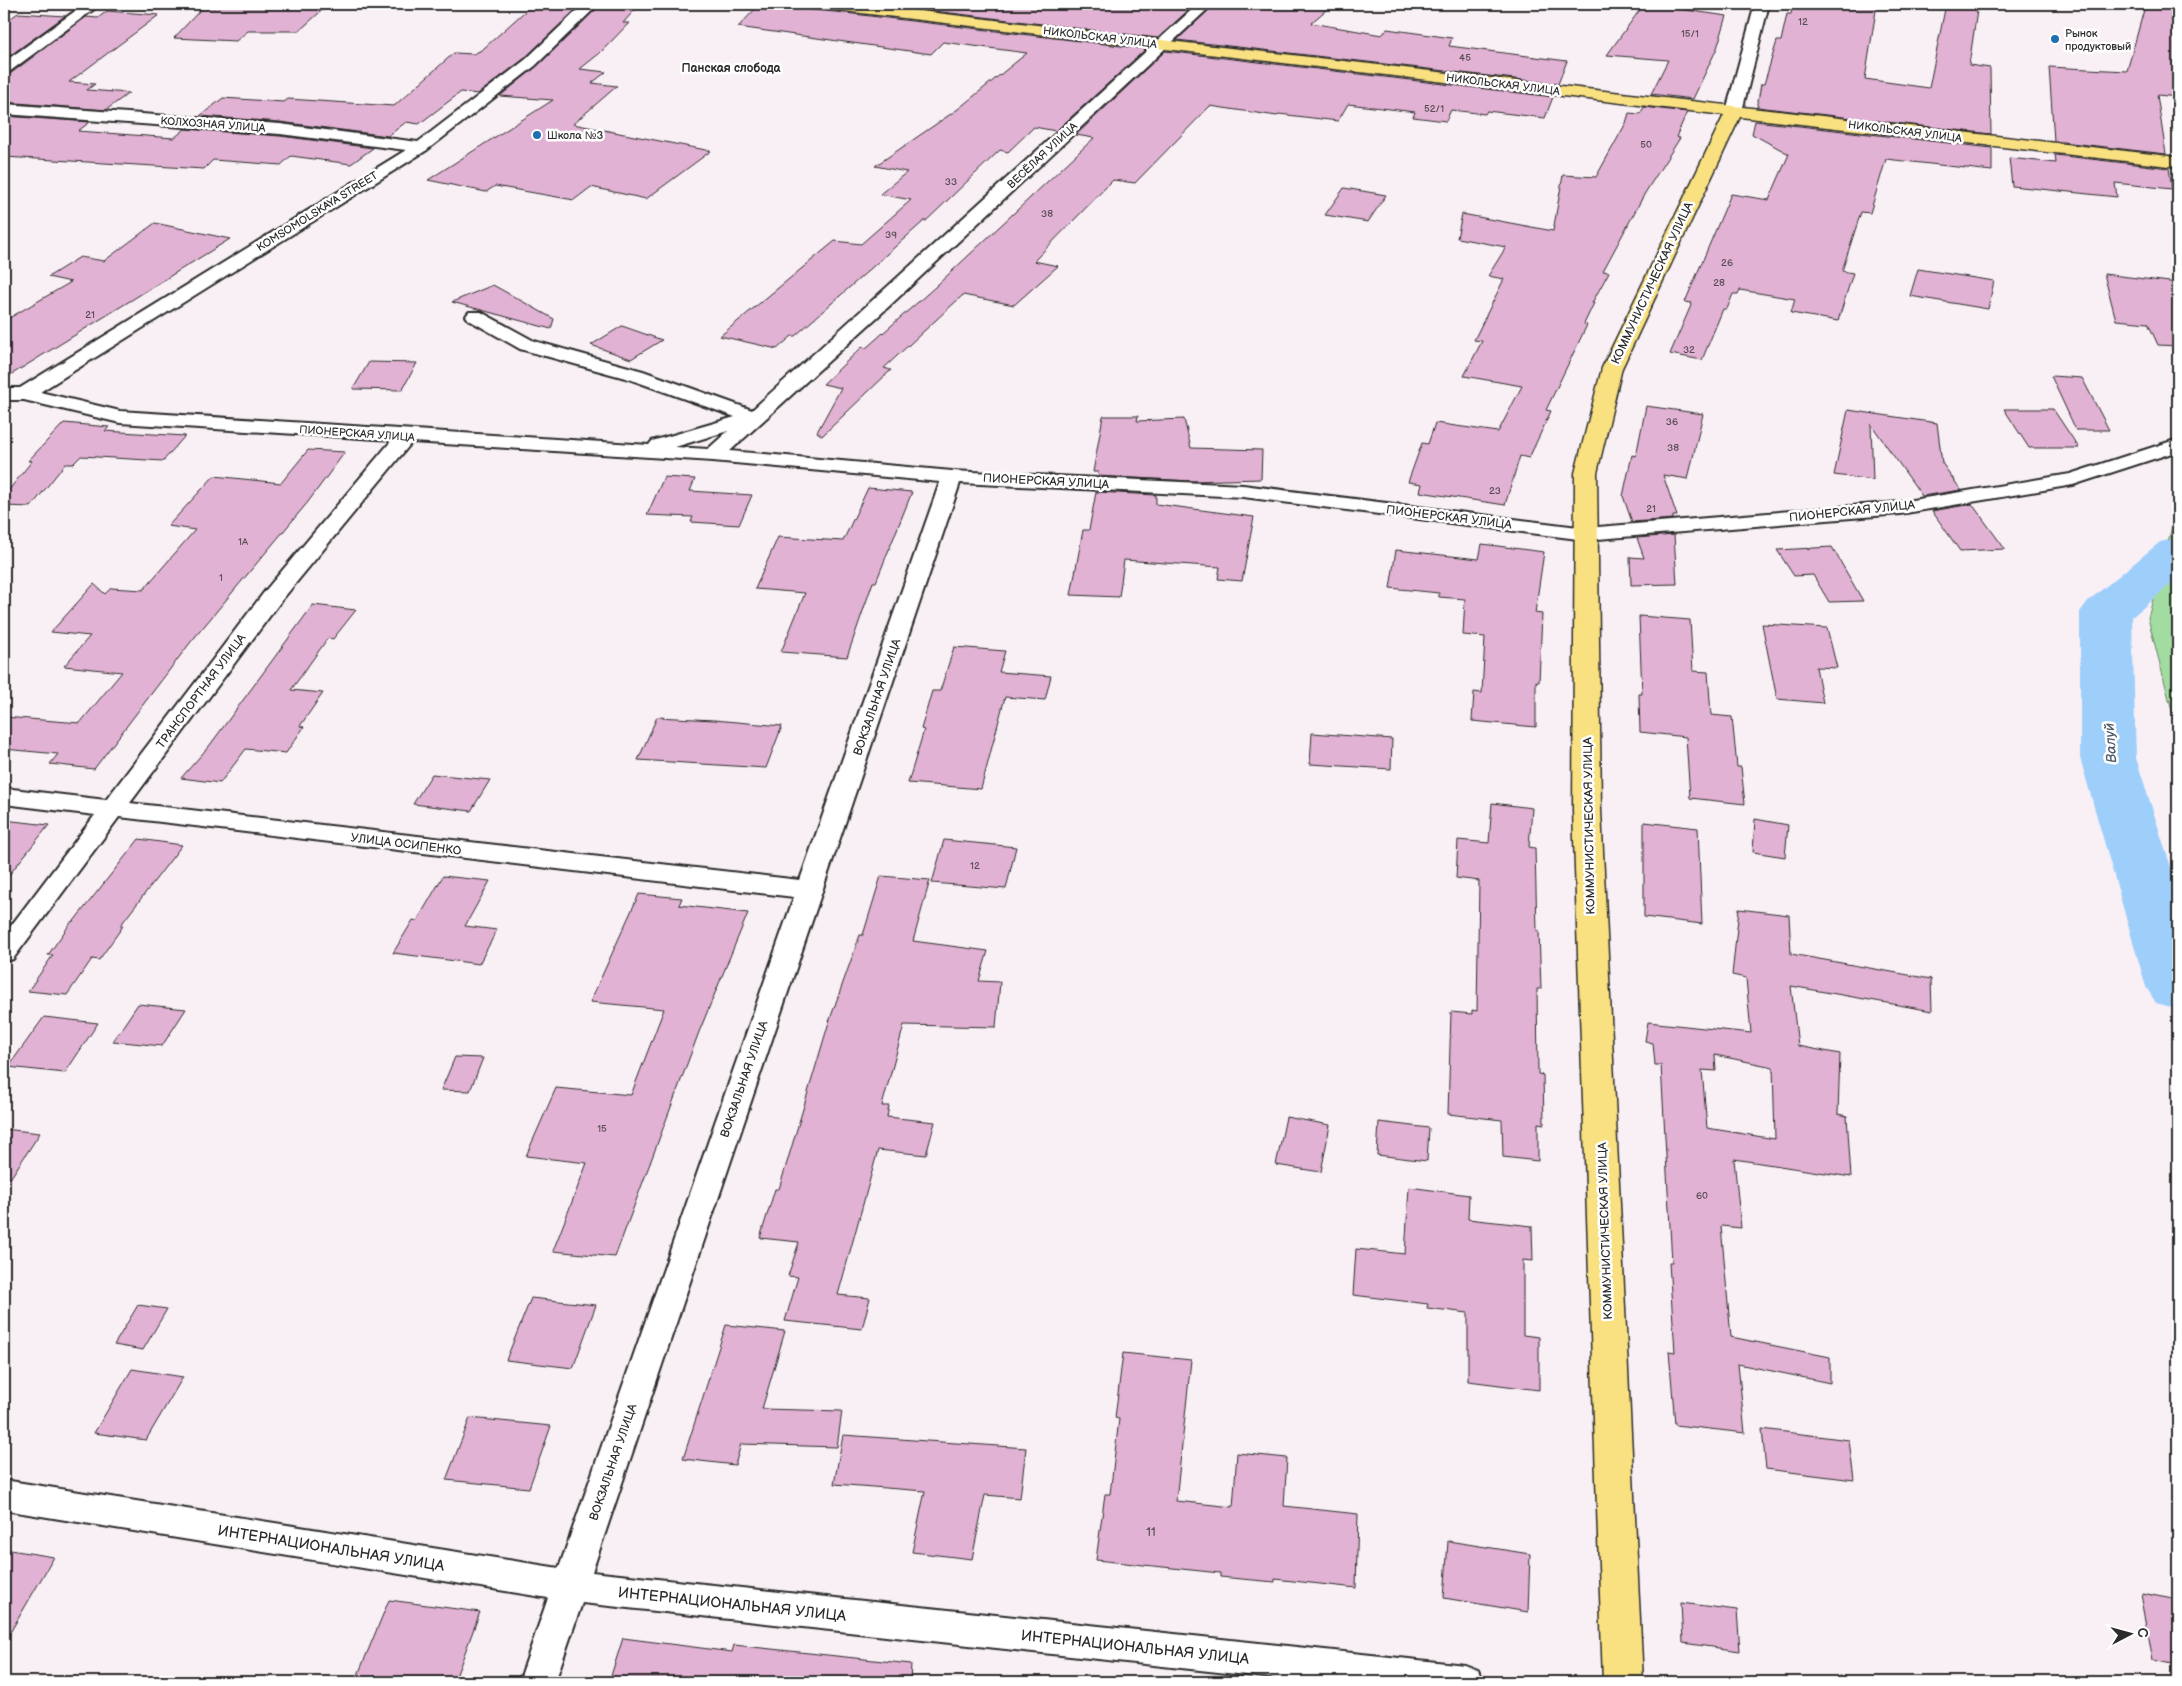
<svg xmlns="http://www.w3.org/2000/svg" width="2182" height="1686" font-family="'Balsamiq Sans',sans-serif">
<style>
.green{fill:#a3dca1;stroke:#678466}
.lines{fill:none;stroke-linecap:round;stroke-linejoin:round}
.river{fill:#9ecffb;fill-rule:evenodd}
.building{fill:#e1b2d3;stroke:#2b2b2b;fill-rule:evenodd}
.street-casing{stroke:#2b2b2b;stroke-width:4}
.primary-casing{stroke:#2b2b2b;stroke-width:3}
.street{fill:#fff;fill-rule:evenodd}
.primary{fill:#f9e181;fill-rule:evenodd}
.poi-dot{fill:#1f6fb2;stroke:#fff;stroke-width:2}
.labels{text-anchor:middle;stroke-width:5;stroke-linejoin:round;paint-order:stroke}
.number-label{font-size:10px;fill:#584d55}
.far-poi-label{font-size:11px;fill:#2b2b2b;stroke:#fff;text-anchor:start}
.far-street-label{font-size:11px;fill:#2b2b2b;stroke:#fff}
.far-quarter-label{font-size:12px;font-weight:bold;fill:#2b2b2b;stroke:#fff}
.street-label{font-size:12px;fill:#2b2b2b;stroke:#fff}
.near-number-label{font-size:12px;fill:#584d55}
.water-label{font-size:14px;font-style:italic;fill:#4e5c69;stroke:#fff}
.near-street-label{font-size:15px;fill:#2b2b2b;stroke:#fff}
</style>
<rect width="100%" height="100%" fill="#f9f0f6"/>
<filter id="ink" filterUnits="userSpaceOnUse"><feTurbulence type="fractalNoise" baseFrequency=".02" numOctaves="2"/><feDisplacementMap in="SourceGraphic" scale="10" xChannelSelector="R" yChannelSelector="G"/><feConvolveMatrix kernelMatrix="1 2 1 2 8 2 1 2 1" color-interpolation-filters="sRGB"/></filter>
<g filter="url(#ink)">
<path class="green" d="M2178,504V734L2148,618Z"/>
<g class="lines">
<path class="river" d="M2178,538V578L2132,617L2136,758L2178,889V1009L2156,1003L2146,987L2080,758V612L2088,601L2160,542Z"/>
</g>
<path class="building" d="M219,4H329L299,31H248L236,41L174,38L203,7H215Z
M533,4H582L524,59L478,94L461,92L419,124L406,122L388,136L280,122L200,116L223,98L284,102L288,99L394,106L454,53L474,54L483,49Z
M601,4H640L623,23H629L600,53L580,69L606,72L592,83L617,86L573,124L711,151L646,199L591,187L574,200L495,186L486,192L428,180L553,100L500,96L536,67Z
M876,4H1195L1158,38Z
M1215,4H1333L1311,23L1382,35L1387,29L1452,38L1449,46L1567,61L1558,84L1177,40Z
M1644,4L1727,16L1717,48L1693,99L1651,94L1668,60L1607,55Z
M1793,4H1877L1865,79L1929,88L1946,4H1978L1969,65L1990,68L1991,134L1757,107L1761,84H1764L1777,41H1781L1787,14H1791Z
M759,5L845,13L1146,49L1056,131L1034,127L1008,152L1000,150L926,221H924L795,336H792L777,349L720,336L835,241L861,244L911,200L880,194L907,172L875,166L958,109L1027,53L943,42L931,54L738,27Z
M2145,6L2178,10V97L2157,95L2166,154L2054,141L2049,67L2127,71Z
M107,11L159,15L69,82L95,84L87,90L129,93L106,110L4,102V75L10,74L86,17L98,18Z
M18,13L65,16L4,60V23Z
M1165,51L1553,97L1545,118L1487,111L1485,114L1451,110L1446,121L1413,117L1415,112L1348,104L1338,121L1279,114L1277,116L1210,106L1135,183L1113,180L1034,261L1058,266L1014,305L963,295L884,368L891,370L822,436L817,432L841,388L823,384L862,347L866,348L935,287L1094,138L1076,135Z
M1644,107L1687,112L1676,137L1680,138L1645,193L1603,271L1609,272L1592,303H1594L1584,324L1587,325L1546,410L1551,411L1529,458L1520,456L1505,505L1420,492L1422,484L1408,482L1422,443L1428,444L1435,423L1498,432L1522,386L1464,376L1482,341L1474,340L1504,279L1488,276L1506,247L1457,238L1462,214L1553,231L1563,175L1596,177L1626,123L1629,113L1640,114Z
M4,116L90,122L78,131L174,138L185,129L280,136L373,148L351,164L291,156L281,165L213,160L204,169L4,157Z
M1755,121L1992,148V171L1886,159L1870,213L1861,212L1842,271L1853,273L1838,321L1791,313L1795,299L1740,290L1738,294H1733L1727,309H1723L1702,360L1670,354L1692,303L1685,302L1731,194L1769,200L1789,154L1752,134Z
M2055,155L2169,168L2172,189L2115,183L2117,197L2012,186L2009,158L2056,163Z
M1344,188L1386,195L1368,222L1325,215Z
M155,223L230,239L4,379V321L71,282L48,277L80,257L104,261Z
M1918,269L1994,281L1988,309L1910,296Z
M2104,274L2178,283V346L2158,345L2148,323L2116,320Z
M493,285L554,319L551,329L452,302Z
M622,326L662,340L631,359L591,345Z
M369,362L417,363L402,390L353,389Z
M2051,376L2082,378L2109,430H2076Z
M1646,406L1703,414L1688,479L1663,475L1677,516H1673V519L1632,522L1623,496L1632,455L1636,456Z
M2004,409H2053L2079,448H2029Z
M1848,410L1937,423L1942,463L1961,490L1922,496L1871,424L1873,480L1834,475Z
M1103,416H1138L1137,421L1184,419L1191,448L1262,450L1261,479L1192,481L1098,476L1099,472H1093Z
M64,423L109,427L105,431L185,436L163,461L81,456L73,464H65L31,507L4,506V496L32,461H28Z
M308,450L345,452L308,502L190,643L94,769L50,764L58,754L4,749V717L80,723L122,672L64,666L90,636L51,632L94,584L105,594L111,588L143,590L195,530L168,526L214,476L281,483Z
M664,477L695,479L690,491L752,495L739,525L691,522L693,517L647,515Z
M868,488L912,492L876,582H873L847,657L781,652L805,593L755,589L778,537L843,541Z
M1096,492L1156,495V504L1254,517L1242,581L1218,579L1220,567L1124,560L1119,597L1071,595L1083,530H1089Z
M1972,504L2005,549L1960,551L1932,511Z
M1674,535L1677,584L1631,585L1630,557L1644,558L1637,538Z
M1482,544L1544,552L1535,613L1542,614L1539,682L1536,681V727L1472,721L1474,692L1482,693L1485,637L1463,635L1465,599L1439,597V593L1390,588L1396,550L1479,559Z
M1832,547L1863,601L1829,602L1813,575L1794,576L1777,550Z
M313,605L356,610L333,639L328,638L291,690L323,693L300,726L304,727L286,753L246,749L220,783L181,778L210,745Z
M1639,616L1690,620L1693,671L1708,672L1711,715L1732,717L1737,767H1741L1745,804L1690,798L1686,737L1640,732L1639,694H1642Z
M1762,624L1827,628L1837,668L1816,667L1823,703L1777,699Z
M954,647L1005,651L999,672L1051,676L1045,700L1005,697L981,789L908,783L924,730L921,729L932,691H940Z
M657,717L714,720L782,726L766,768L638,760Z
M1312,733L1392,739L1391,769L1310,764Z
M432,774L490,780L471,811L413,804Z
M1492,803L1532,808L1529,847L1535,848L1537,931H1539L1541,989H1537L1538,1074L1543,1075L1544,1124L1538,1123V1161L1503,1157L1502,1120L1448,1114L1451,1012L1472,1014V1010L1477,1011L1479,881L1456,878L1458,840L1489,843Z
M1755,819L1788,825L1785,857L1753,852Z
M4,820L49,825L4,881Z
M1644,822L1698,828L1702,924L1644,917Z
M139,839L182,845L120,926H123L99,960L92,959L67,995L28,991L53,955H48L72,921H74Z
M944,840L1016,847L1006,889L932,883Z
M443,876L490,881L465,926L497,930L479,964L393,953L413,920L417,921Z
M881,876L930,880L913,941L988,951L979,981L1000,982L996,1027L904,1025L882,1106H889L887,1117L935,1122L926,1155L878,1150L838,1295L870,1298L862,1329L785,1321L798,1277L788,1276L799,1242L760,1238L775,1189H779L829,1022L860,935H863Z
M639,894L682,898L679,905L748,913L699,1032L615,1257L553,1251L587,1163L526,1156L556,1088L631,1095L664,1009L590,1002Z
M1739,909L1789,915L1791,954L1931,979L1932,1011L1791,986L1798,1046L1840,1054L1838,1114L1847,1116L1851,1177L1734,1159L1741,1228L1721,1226L1731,1337L1830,1357V1383L1738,1364L1745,1433L1675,1425L1669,1351L1675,1352L1669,1263H1672L1661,1065H1655L1653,1043L1645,1041L1648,1022L1751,1033L1746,978L1732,975ZM1715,1055L1773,1067L1775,1139L1707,1128L1702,1070L1716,1071Z
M138,1004L186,1009L162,1046L113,1041Z
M44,1017L98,1023L65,1073L8,1067Z
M455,1057L483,1058L470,1091L441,1090Z
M1286,1117L1330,1125L1321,1172L1276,1165Z
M1379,1122L1429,1128L1427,1161L1377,1155Z
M4,1129L40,1133L4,1188Z
M1409,1187L1469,1195L1468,1219L1532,1226L1533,1261L1523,1260V1335L1539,1337V1390L1468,1381V1313L1427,1308L1428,1304L1353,1295L1356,1249L1405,1254Z
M531,1298L596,1305L573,1368L506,1360Z
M138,1305L167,1309L143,1350L114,1345Z
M726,1325L785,1331L762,1409L842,1411L837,1447L741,1444L735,1465L683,1459Z
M1123,1353L1191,1360L1176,1501L1233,1507L1237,1453L1287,1458L1284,1506L1358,1514L1356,1588L1275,1579V1582L1220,1577V1573L1096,1560L1105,1494H1110L1119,1419L1115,1418Z
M132,1369L183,1377L146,1440L94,1433Z
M470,1418L551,1426L529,1488L446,1480Z
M1762,1429L1849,1440L1854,1480L1766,1469Z
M843,1435L1026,1448L1020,1498L985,1495L972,1559L912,1552L925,1491L834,1484Z
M1448,1541L1530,1554L1528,1612L1444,1598Z
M4,1549L54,1557L4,1643Z
M2141,1593L2178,1600V1666L2153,1661Z
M389,1600L480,1612L454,1682H355Z
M1681,1603L1737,1610L1740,1651L1683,1643Z
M623,1638L732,1652L734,1645L911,1664L910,1682H609Z"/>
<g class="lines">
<g class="street-casing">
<path id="street" d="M85,4H101L9,72L4,73V62Z
M584,4H599L535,66L427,150L40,392L120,411L649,445L652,441L735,417L629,379L520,349L469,320L466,316L469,312H481L534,341L643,371L752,410L1198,4H1213L885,310L730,451L952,471L1243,485L1586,528L1900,502L2070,474L2178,439V451L2073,485L1900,514L1586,540L1243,497L960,483L592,1572L1465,1665L1478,1670L1483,1682H1310L582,1603L555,1682H519L548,1598L4,1510V1480L559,1568L794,897L119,817L13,959L4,962V935L95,815L4,804V788L106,800L265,591L392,440L120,423L24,400H4V388H20L406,150L280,134L4,114V104L280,124L418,142L525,60ZM728,431L708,449L675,447ZM412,442L713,461L940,482L800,880L130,803L281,601Z
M1755,4H1769L1742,111L1734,116L1726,111Z"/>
</g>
<g class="primary-casing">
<path id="primary" d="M820,4H862L1161,40L2178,157V167L1740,117L1622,368L1597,473L1601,810L1643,1682H1603L1573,810L1575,473L1602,368L1724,115L827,9L822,7Z"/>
</g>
<use href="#street" class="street"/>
<use href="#primary" class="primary"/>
</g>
</g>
<g class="poi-dot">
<circle cx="2055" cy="39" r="5"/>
<circle cx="537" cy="135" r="5"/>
</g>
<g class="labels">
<g class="number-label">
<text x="1803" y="25">12</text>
<text x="1690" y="37">15/1</text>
<text x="1465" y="61">45</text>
<text x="1434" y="112">52/1</text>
<text x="1646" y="148">50</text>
<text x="951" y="185">33</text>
<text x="1047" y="217">38</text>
<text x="891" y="238">39</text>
<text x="1727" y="266">26</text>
<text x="1719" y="286">28</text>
<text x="90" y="318">21</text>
<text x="1689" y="353">32</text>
<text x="1672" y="425">36</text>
<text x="1673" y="451">38</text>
<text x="1495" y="494">23</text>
<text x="1651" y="512">21</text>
<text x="243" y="545">1А</text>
<text x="221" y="581">1</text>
<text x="975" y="869">12</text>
<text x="602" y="1132">15</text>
<text x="1702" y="1199">60</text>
</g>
<g class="far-poi-label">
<text x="2065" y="37">Рынок<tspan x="2065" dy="13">продуктовый</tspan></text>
<text x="547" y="139">Школа №3</text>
</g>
<g class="far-street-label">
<text transform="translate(1100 37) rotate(7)" y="4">НИКОЛЬСКАЯ УЛИЦА</text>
<text transform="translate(1503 84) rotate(7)" y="4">НИКОЛЬСКАЯ УЛИЦА</text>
<text transform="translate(213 124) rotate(4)" y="4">КОЛХОЗНАЯ УЛИЦА</text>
<text transform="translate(1905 131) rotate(7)" y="4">НИКОЛЬСКАЯ УЛИЦА</text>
<text transform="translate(1042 155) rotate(-43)" y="4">ВЕСЁЛАЯ УЛИЦА</text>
<text transform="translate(317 211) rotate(-32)" y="4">KOMSOMOLSKAYA STREET</text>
<text transform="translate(357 433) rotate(4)" y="4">ПИОНЕРСКАЯ УЛИЦА</text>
</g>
<g class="far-quarter-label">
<text x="731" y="72">Панская слобода</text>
</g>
<g class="street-label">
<text transform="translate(1652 283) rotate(-65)" y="4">КОММУНИСТИЧЕСКАЯ УЛИЦА</text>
<text transform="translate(1046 481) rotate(3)" y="4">ПИОНЕРСКАЯ УЛИЦА</text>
<text transform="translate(1852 511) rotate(-6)" y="4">ПИОНЕРСКАЯ УЛИЦА</text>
<text transform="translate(1449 517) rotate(7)" y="4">ПИОНЕРСКАЯ УЛИЦА</text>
<text transform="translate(201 691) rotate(-53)" y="4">ТРАНСПОРТНАЯ УЛИЦА</text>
<text transform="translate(877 697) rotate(-71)" y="4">ВОКЗАЛЬНАЯ УЛИЦА</text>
<text transform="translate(1589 826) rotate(-91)" y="4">КОММУНИСТИЧЕСКАЯ УЛИЦА</text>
<text transform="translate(406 844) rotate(7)" y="4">УЛИЦА ОСИПЕНКО</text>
<text transform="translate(744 1079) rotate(-71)" y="4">ВОКЗАЛЬНАЯ УЛИЦА</text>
<text transform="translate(1605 1231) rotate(-92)" y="4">КОММУНИСТИЧЕСКАЯ УЛИЦА</text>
<text transform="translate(613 1462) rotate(-71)" y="4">ВОКЗАЛЬНАЯ УЛИЦА</text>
</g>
<g class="near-number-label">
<text x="1151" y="1536">11</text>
</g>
<g class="water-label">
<text transform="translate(2110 743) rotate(-94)" y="5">Валуй</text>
</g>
<g class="near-street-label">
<text transform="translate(331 1548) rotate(9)" y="5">ИНТЕРНАЦИОНАЛЬНАЯ УЛИЦА</text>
<text transform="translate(732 1604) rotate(6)" y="5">ИНТЕРНАЦИОНАЛЬНАЯ УЛИЦА</text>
<text transform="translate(1135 1647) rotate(6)" y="5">ИНТЕРНАЦИОНАЛЬНАЯ УЛИЦА</text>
</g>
</g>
<rect width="2182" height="1686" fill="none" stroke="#fff" stroke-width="20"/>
<rect x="10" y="10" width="2162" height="1666" fill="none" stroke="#2b2b2b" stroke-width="2" filter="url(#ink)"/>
<g transform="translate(2130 1634) rotate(84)" stroke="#ffffff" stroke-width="4" paint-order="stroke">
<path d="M0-4L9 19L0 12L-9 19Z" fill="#2b2b2b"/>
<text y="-8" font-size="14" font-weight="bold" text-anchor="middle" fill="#2b2b2b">С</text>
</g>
</svg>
